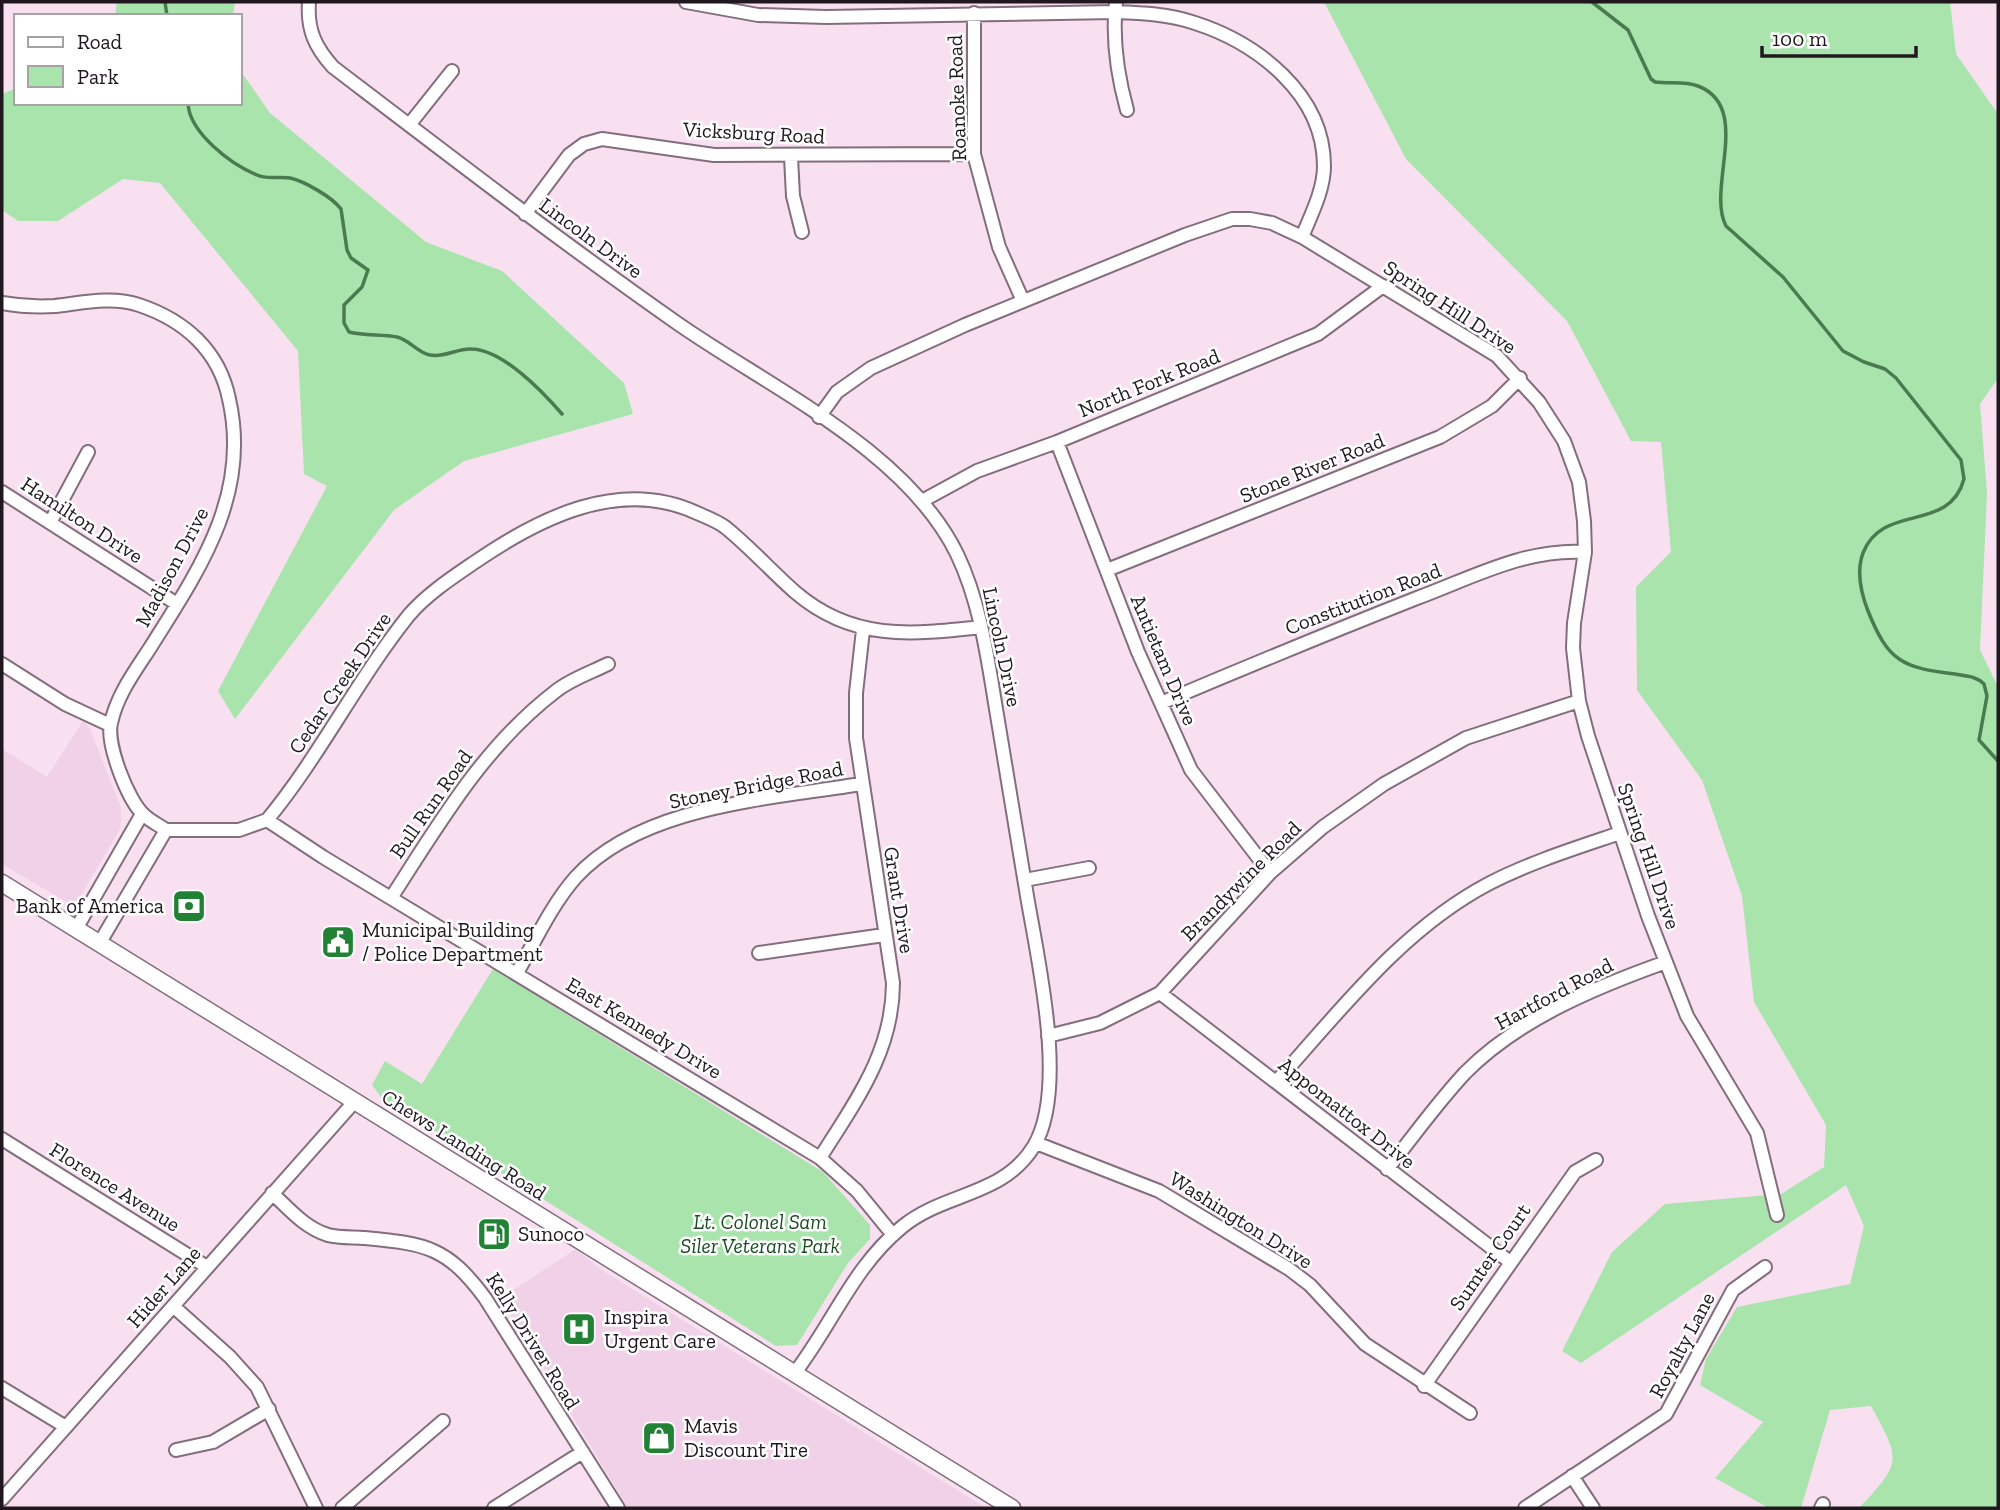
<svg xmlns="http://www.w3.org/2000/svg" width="2000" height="1510" font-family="'Zilla Slab',serif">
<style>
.built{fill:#f0d1e7}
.green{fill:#a8e4ac}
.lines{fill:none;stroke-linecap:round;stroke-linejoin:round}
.stream{stroke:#4a7b4f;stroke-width:3.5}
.minor-casing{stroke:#836e7d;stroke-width:16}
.major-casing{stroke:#836e7d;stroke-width:19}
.minor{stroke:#fff;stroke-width:12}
.major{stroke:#fff;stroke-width:16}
.labels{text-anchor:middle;stroke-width:5;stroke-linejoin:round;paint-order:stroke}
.street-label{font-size:21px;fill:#20181e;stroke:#fff}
.poi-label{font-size:21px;fill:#20181e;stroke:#fff;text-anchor:start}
.park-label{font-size:21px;font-style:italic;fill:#184d21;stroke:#fff}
</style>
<rect width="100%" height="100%" fill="#f8e0f1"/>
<path class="built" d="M83,721L90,729L121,808V822L119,831L78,900L68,903L2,864V749L47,777Z
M576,1249L600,1269L986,1508H628L501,1298Z"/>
<path class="green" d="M117,2H235L233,16H115Z
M1324,2H1950L1956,54L1998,114V378L1980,404L1987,493L1980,650L1998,687V1508H1859C1902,1462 1901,1461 1871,1406L1830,1410L1801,1508H1769L1715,1478L1763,1422L1700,1385L1706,1359L1737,1307L1850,1284L1864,1226L1846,1185L1581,1363L1562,1351L1612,1252L1665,1204L1781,1194L1824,1167L1826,1125L1754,1002L1742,896L1702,780L1637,690L1636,587L1671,552L1661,442L1631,441L1567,321L1406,159Z
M240,70L270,113L426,242L502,271L624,383L633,414L464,461L394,510L235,719L218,691L327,486L304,474L298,351L160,183L123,179L58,221H18L2,210V94L16,88V103H240Z
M493,969L823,1172L870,1225V1239L848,1263L797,1345L776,1346L381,1097L372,1085L385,1061L422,1084Z"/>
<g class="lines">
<path class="stream" d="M165,2L167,16
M1592,2L1628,30L1651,79L1655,82C1670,84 1685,81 1698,86C1753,107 1706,188 1726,226L1783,277L1843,351L1864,362L1885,369L1896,378L1961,460L1964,479C1949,534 1883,502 1863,553C1856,572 1861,593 1868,611C1888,661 1902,668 1955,674C1966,676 1976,676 1984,684L1987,696L1979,740L1998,761
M188,103C189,132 230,164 257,175C267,180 279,176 290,178C304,181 332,197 341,209L347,250L351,258L368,270L362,287L344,305V323L349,332C364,336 382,334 397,337C410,340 418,353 430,355C445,358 457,348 472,349C503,350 543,392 562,414"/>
<g class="minor-casing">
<path id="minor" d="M309,2C307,30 315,47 333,67C447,154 560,241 677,323C770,388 906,450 957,554C981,604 988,661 997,715C1007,775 1017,836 1027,896C1038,961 1068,1089 1034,1146C1003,1197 944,1192 902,1227C853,1267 832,1325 794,1374
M686,2L758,15L826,17L1115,12C1142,13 1169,14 1195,23C1257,43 1324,94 1324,166C1324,190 1311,215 1302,237
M1116,2C1112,39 1117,74 1127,110
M974,13V154L999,247L1023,301
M409,125L452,71
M791,157L793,196L802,232
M525,214L569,155L584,144L602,139L714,155L974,154
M2,303C19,306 38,307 55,306C82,303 112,296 139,305C184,320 219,350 229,399C251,495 199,570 150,648C135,671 117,695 111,723C106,744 128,801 144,815C150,821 159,825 166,830
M819,417L837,392L871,368L965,325L1185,235L1232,219H1250L1272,223L1302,237L1497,356L1539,402L1564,441L1579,482L1584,521L1585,552L1574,623L1573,648L1579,701L1588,736L1648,916L1687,1016L1757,1133L1777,1215
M1057,442L1138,652L1191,770L1270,873
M2,492L177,604
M922,501L977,471L1057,442L1318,334L1383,286
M51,521L88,452
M1107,570L1440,437L1492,406L1520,378
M2,664L65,704L110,725
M1161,703C1246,667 1331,632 1417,598C1471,578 1526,548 1585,552
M267,820C320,756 357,680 409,615C427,594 453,577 475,562C539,518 620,477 697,513C706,517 717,521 725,527C750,547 771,571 795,592C852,641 910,635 981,627
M166,830H239L267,820L323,857L820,1158L857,1191L893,1235
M1025,880L1089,868
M391,898C440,822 484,746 556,691C571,679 592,672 608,664
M76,929L142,814
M99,944L166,830
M759,953L884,935
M517,973C535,941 552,904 576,877C642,805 771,799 861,784
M1160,993L1510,1262
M1048,1036L1100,1023L1160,993L1270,873L1323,827L1384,784L1466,738L1579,701
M1276,1082C1341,1010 1402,929 1490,883C1531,862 1576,848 1620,833
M2,1139L207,1267
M1036,1143L1159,1191L1289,1269L1310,1285L1365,1344L1470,1413
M820,1158C855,1102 893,1052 893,983L856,738V693L863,630
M1387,1169C1413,1137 1437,1103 1465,1073C1518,1019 1596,987 1666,962
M272,1193C289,1209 305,1228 328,1235C339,1238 353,1237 365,1238C427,1244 447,1247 485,1298L618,1508
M173,1306L230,1357L257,1387L316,1508
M1424,1386L1575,1172L1596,1160
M2,1388L66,1427
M176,1450L213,1442L269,1409
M1572,1476L1593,1508
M2,1499L355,1101
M342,1508L443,1421
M494,1508L581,1453
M1525,1508L1666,1414L1733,1290L1765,1267
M1821,1508L1823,1504"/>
</g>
<g class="major-casing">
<path id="major" d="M2,883L1012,1508"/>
</g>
<use href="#minor" class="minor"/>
<use href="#major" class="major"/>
</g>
<defs>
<g id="bank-square" transform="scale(1.75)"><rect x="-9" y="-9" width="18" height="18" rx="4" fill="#218235" stroke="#fff"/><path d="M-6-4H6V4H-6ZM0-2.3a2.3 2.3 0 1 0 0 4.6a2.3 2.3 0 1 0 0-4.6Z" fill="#fff"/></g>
<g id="civic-square" transform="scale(1.75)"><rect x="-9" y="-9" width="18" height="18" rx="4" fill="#218235" stroke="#fff"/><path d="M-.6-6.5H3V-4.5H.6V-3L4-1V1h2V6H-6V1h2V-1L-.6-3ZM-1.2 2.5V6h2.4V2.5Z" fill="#fff"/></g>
<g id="fuel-square" transform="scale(1.75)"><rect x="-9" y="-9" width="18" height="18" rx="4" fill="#218235" stroke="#fff"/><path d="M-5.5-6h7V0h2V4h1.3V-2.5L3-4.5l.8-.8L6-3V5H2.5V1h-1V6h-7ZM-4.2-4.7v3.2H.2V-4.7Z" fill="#fff"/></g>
<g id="hospital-square" transform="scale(1.75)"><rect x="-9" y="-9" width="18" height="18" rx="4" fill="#218235" stroke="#fff"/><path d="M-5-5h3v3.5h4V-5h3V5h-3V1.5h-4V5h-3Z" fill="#fff"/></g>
<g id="shop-square" transform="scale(1.75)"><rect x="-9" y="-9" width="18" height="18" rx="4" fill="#218235" stroke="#fff"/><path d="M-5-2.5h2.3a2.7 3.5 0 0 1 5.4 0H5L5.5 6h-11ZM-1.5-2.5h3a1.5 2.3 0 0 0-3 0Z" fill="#fff"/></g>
</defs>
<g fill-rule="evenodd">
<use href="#bank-square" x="189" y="906"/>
<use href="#civic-square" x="338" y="942"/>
<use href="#fuel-square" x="494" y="1234"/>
<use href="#hospital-square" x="579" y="1329"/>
<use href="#shop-square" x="659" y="1438"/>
</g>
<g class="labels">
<g class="street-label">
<text transform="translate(957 98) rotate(-92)" y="7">Roanoke Road</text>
<text transform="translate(754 133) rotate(3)" y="7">Vicksburg Road</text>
<text transform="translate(591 238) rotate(36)" y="7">Lincoln Drive</text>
<text transform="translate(1450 307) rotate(33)" y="7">Spring Hill Drive</text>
<text transform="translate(1149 383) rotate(-22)" y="7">North Fork Road</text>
<text transform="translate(1312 468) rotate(-22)" y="7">Stone River Road</text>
<text transform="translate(82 520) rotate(33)" y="7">Hamilton Drive</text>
<text transform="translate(172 567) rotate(-62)" y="7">Madison Drive</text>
<text transform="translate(1363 599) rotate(-21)" y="7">Constitution Road</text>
<text transform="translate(1002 647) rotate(78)" y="7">Lincoln Drive</text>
<text transform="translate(1164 660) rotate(67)" y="7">Antietam Drive</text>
<text transform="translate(340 683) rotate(-56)" y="7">Cedar Creek Drive</text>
<text transform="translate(756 785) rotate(-11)" y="7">Stoney Bridge Road</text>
<text transform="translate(431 804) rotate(-55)" y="7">Bull Run Road</text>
<text transform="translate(1649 856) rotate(71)" y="7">Spring Hill Drive</text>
<text transform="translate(1241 881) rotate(-45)" y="7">Brandywine Road</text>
<text transform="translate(899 900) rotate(81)" y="7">Grant Drive</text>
<text transform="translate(1554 994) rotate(-28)" y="7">Hartford Road</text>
<text transform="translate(644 1028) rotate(31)" y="7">East Kennedy Drive</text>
<text transform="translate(1347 1113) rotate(38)" y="7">Appomattox Drive</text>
<text transform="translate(464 1145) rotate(32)" y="7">Chews Landing Road</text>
<text transform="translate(115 1187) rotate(32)" y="7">Florence Avenue</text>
<text transform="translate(1241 1220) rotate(32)" y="7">Washington Drive</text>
<text transform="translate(1490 1257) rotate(-55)" y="7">Sumter Court</text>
<text transform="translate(164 1287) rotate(-49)" y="7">Hider Lane</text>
<text transform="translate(533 1341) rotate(58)" y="7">Kelly Driver Road</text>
<text transform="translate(1682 1345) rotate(-62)" y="7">Royalty Lane</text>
</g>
<g class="poi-label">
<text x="164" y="913" text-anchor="end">Bank of America</text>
<text x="362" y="937">Municipal Building<tspan x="362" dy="24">/ Police Department</tspan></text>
<text x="518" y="1241">Sunoco</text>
<text x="604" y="1324">Inspira<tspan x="604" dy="24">Urgent Care</tspan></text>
<text x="684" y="1433">Mavis<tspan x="684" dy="24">Discount Tire</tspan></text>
</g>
<g class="park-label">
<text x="760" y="1229">Lt. Colonel Sam<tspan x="760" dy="24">Siler Veterans Park</tspan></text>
</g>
</g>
<rect width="2000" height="1510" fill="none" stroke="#20181e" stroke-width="7"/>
<rect x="14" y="14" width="228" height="91" fill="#ffffff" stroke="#a6a3a5" stroke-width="2"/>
<rect x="28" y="37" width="35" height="10" fill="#ffffff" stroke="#a6a3a5" stroke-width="2"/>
<text x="77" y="49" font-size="21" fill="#20181e">Road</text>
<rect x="28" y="66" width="35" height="21" fill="#a8e4ac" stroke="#a6a3a5" stroke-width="2"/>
<text x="77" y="84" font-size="21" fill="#20181e">Park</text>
<path d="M1762 46v10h154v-10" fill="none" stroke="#20181e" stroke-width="3.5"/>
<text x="1772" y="46" font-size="21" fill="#20181e" stroke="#ffffff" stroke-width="5" paint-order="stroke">100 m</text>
</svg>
